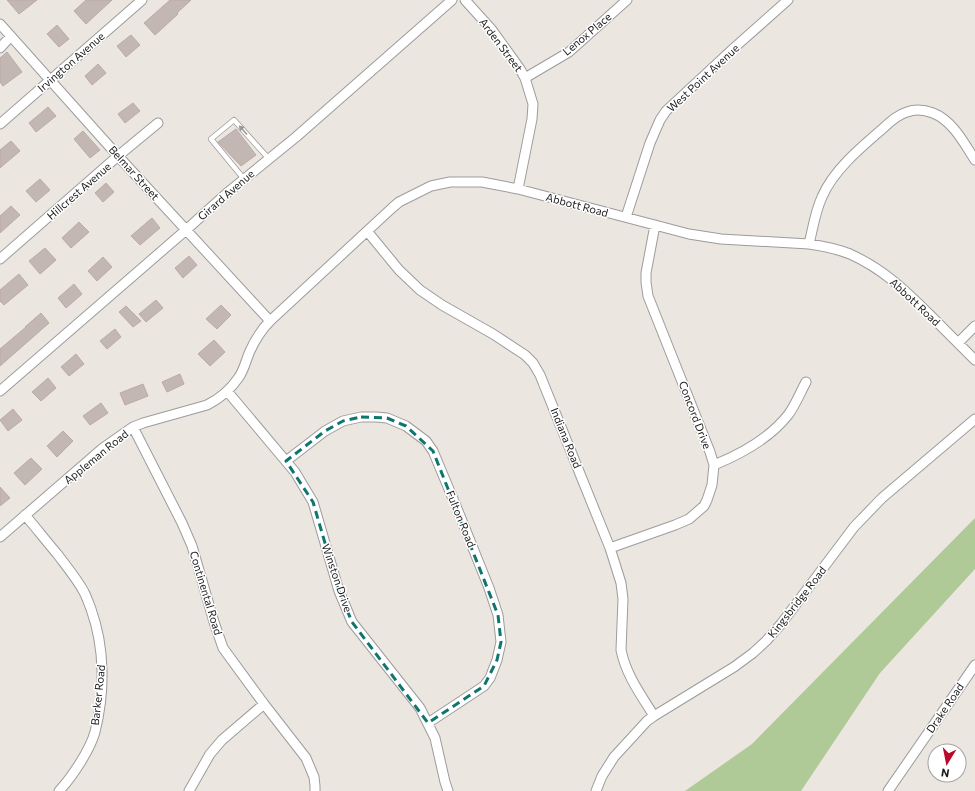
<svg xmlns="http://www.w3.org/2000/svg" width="975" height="791" font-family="Commissioner,sans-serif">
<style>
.forest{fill:#afca96}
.building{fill:#c3b7b4;stroke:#bdaaa3}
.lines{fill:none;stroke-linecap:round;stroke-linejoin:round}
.lane-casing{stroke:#9c9c9c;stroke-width:6}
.street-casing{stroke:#9c9c9c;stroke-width:11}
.lane{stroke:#fff;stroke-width:4.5}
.street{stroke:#fff;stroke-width:9}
.oneway{fill:#989898}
.marked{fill:none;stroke:#0f766e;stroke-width:3;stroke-dasharray:8 5;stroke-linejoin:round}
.labels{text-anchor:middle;stroke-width:3;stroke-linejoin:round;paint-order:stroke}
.street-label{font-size:11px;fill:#1b1b1b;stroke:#fff}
</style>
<rect width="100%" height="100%" fill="#ece6e0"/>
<path class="forest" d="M975,518V569L880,673L801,791H685L752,744Z"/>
<path class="building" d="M7,0H37L19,14Z
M86,0H112L86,24L74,11Z
M170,0H191L177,13L178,14L155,35L144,23Z
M57,25L69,39L59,47L47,34Z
M131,35L140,45L126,57L117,46Z
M7,52L22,72L3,86L0,82V58Z
M98,64L106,73L92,85L85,76Z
M133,103L140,111L125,123L118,114Z
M48,107L56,116L36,132L29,123Z
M236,129L256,155L241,166L218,142Z
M83,131L100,150L90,158L74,139Z
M11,141L20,151L0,168V150Z
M40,179L50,190L36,202L26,191Z
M106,183L114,192L103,202L95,193Z
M11,206L20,215L0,233V216Z
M152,218L160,228L140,245L131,236Z
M79,222L89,232L71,248L62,238Z
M45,248L56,260L40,274L29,261Z
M189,256L197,265L183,278L175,268Z
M103,257L112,267L97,281L88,271Z
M19,274L28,285L4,305L0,301V290Z
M74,284L82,294L66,308L58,298Z
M156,300L163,308L146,322L139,314Z
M221,305L231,315L217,329L206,319Z
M126,306L141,321L133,327L119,312Z
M41,313L49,323L0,366V349L26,327H25Z
M115,329L121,337L107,349L100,341Z
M214,340L225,352L210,366L198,354Z
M76,354L84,364L69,376L61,367Z
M180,374L184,384L167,392L162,382Z
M48,378L56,388L41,401L32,392Z
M143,384L148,396L125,405L120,393Z
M101,403L108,413L90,425L83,416Z
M13,409L22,420L8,431L0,420Z
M63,431L73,441L57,457L47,446Z
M31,458L42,469L25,485L14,473Z
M0,487L10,498L0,506Z"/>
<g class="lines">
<g class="lane-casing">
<path id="lane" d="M244,179L211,139L234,120L269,159"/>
</g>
<g class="street-casing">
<path id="street" d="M465,0L492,30L520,69L525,78L533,104L532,119L518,189
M0,24L118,156L270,321
M0,48L11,36
M525,78L569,52L627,0
M0,124L142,0
M626,217L650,143L660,120L666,111L735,47L788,0
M367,231L399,270L420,290L442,305L493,334L525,355L533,363L540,375L610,548L621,583L623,599L621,650C626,675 641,695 654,716
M809,244C813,228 815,212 822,197C833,171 859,149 880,131C888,124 896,115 907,112C915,109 925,110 933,113C953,121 964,143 975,160
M0,259L118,156L158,123
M958,343L975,326
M0,391L186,230L227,193L296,137L452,0
M227,391L295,472L313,502L339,591L352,622L420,708L435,738L445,782L448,791
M133,427L182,523L192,546L214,622L223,648L264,704L306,758L314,777L315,786V791
M286,461L325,431L343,421L361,417H376L387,418L406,426L426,441L433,451L456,506L489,588L498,615L501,642L497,660L490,678L484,686L428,723
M714,465C741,454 769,439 788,415C795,406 800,393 806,382
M25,515C36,528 47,542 58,555C67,567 77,579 84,592C87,598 89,604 91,609C105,648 105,692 95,732C90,750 72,777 59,791
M0,537L103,448L133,427L143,423L207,405C219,399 231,389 239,377C244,370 246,360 250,351C255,340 262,329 270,321L392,208L399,202L431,186L450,182H482L518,189L689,234L721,239L809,244C823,246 837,249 850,254C883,269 905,290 930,315C945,330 960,345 975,360
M610,548L675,525L689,519L704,506L707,500L712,485L714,465L710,452L648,296L646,282V273L655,225
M189,791L210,754L222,740L264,704
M596,791L602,776L614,757L647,721L654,716L734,667L753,653L766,641L781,624L854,527L882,498L975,419
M888,791L975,665"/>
</g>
<use href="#lane" class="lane"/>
<use href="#street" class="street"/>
</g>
<defs><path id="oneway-solid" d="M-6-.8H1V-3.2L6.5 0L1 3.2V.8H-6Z"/></defs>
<use class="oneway" href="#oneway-solid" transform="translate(243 130) rotate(-132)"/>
<path class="marked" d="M361,417L387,418L406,426L433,451L498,615L501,642L497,660L484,686L428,723L352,622L339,591L313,502L286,461L325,431L343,421Z"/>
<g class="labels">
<g class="street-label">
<text transform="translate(587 34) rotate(-40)" y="4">Lenox Place</text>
<text transform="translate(501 45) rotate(53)" y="4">Arden Street</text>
<text transform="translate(71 62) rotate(-41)" y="4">Irvington Avenue</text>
<text transform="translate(703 78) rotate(-43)" y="4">West Point Avenue</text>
<text transform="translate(134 173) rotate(48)" y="4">Belmar Street</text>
<text transform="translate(79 191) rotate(-41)" y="4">Hillcrest Avenue</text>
<text transform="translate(226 195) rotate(-41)" y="4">Girard Avenue</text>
<text transform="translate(577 205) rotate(15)" y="4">Abbott Road</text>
<text transform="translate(915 302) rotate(43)" y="4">Abbott Road</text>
<text transform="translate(695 415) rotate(69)" y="4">Concord Drive</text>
<text transform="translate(566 438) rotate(68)" y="4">Indiana Road</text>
<text transform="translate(96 457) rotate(-39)" y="4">Appleman Road</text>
<text transform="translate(461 519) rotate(68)" y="4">Fulton Road</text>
<text transform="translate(337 578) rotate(71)" y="4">Winston Drive</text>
<text transform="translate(206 593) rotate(73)" y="4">Continental Road</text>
<text transform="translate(797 602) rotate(-52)" y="4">Kingsbridge Road</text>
<text transform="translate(98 695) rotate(-84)" y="4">Barker Road</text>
<text transform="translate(945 708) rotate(-56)" y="4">Drake Road</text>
</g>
</g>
<g transform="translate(947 763) rotate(190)"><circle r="19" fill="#ffffff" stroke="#a4a4a4"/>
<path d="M0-3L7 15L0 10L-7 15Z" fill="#be072a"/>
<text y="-6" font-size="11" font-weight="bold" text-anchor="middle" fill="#1b1b1b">N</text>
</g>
</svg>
